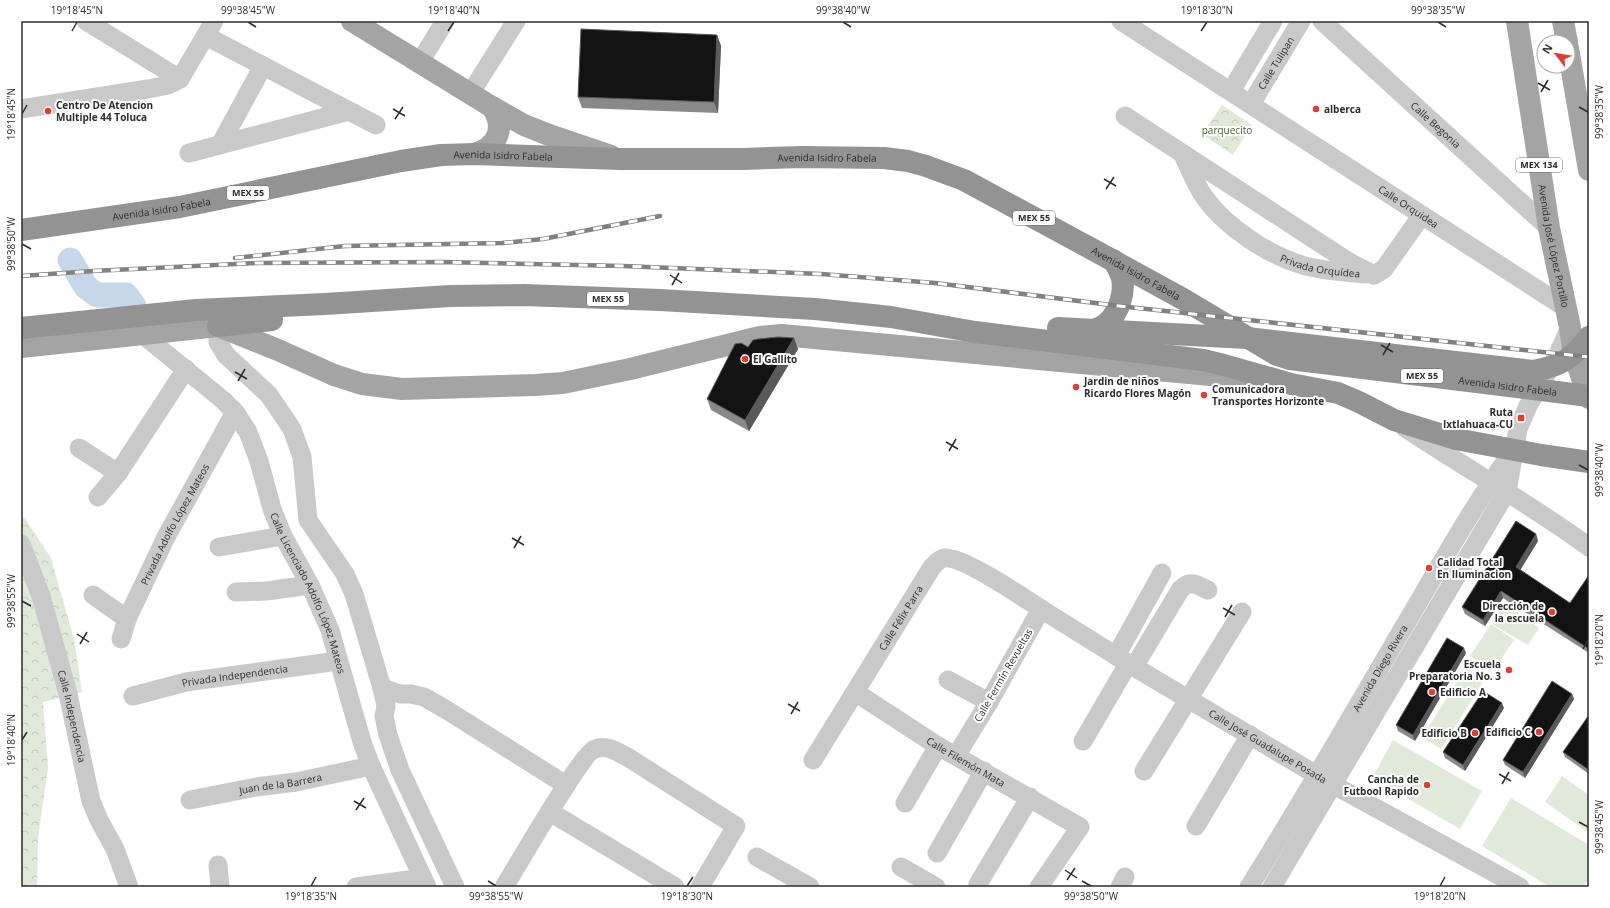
<svg xmlns="http://www.w3.org/2000/svg" width="1610" height="908" font-family="'Open Sans',sans-serif">
<style>
.grass{fill:#e0e9da}
.park{fill:url(#park-crowns)}
.lines{fill:none;stroke-linecap:round;stroke-linejoin:round}
.river{stroke:#c6d7e9;stroke-width:25}
.minor{stroke:#c9c9c9;stroke-width:19}
.major{stroke:#a4a4a4;stroke-width:22}
.highway{stroke:#939393;stroke-width:22}
.rail-casing{stroke:#818181;stroke-width:4.5}
.rail{stroke:#fff;stroke-width:3;stroke-dasharray:9;stroke-linecap:butt}
.wall{fill:#898989}
.shaded-wall{fill:#5a5a5a}
.building{fill:#131313;stroke:#5a5a5a}
.ticks{fill:none;stroke:#2c2c2c;stroke-width:1.5}
.poi-dot{fill:#dc3f34;stroke:#fff;stroke-width:1.5}
.labels{text-anchor:middle;stroke-width:4;stroke-linejoin:round;paint-order:stroke}
.shield{fill:#fff;stroke:#6b6b6b;stroke-width:1}
.shield-label{font-size:9px;font-weight:bold;fill:#2c2c2c}
.street-label{font-size:10px;fill:#2c2c2c;stroke:#fff}
.poi-label{font-size:10px;font-weight:bold;fill:#2c2c2c;stroke:#fff;text-anchor:start}
.park-label{font-size:10px;fill:#49653c;stroke:#fff}
.neatline{fill:none;stroke:#2c2c2c;stroke-width:1.5}
.ticks-label{font-size:10px;text-anchor:middle;fill:#2c2c2c}
</style>
<defs>
<pattern id="park-crowns" width="20" height="18" patternUnits="userSpaceOnUse"><rect width="20" height="18" fill="#e0e9da"/><path d="M2 6a3 3 0 1 1 6 0M12 15a3 3 0 1 1 6 0" fill="none" stroke="#c0c8bb"/></pattern>
</defs>
<rect width="100%" height="100%" fill="#fff"/>
<path class="grass" d="M1521,574L1526,581L1509,606L1539,628L1528,645L1492,624Z
M1491,624L1514,640L1493,671L1470,656Z
M1465,669L1484,680L1441,749L1422,737Z
M1393,740L1482,791L1460,829L1372,778Z
M1562,776L1589,795V833L1545,802Z
M1511,798L1589,845V878L1583,887H1550L1482,846Z"/>
<path class="park" d="M1222,105L1252,125L1233,155L1202,134Z
M24,517L51,558L74,639L82,692L43,702L48,768L38,838L37,887H21V520Z"/>
<g class="lines">
<path class="river" d="M70,260L86,287L97,295H126L134,306"/>
<g class="minor">
<path d="M86,21L180,79"/>
<path id="s1" d="M1121,21L1566,308"/>
<path id="s2" d="M1322,21L1549,228"/>
<path d="M206,36L376,125"/>
<path d="M420,62L445,21"/>
<path d="M1231,91L1273,21"/>
<path d="M470,94L516,21"/>
<path id="s3" d="M1251,104L1301,21"/>
<path d="M21,109L148,89L168,85L180,79L214,21"/>
<path d="M1125,116L1349,262L1374,275"/>
<path d="M220,145L263,66"/>
<path d="M189,153L349,111"/>
<path id="s4" d="M1183,155C1190,169 1196,186 1205,198C1226,227 1268,255 1302,265C1322,271 1344,272 1365,274"/>
<path d="M1374,275L1384,269L1422,215"/>
<path d="M218,326V342L226,355L269,395L292,429L302,457L308,520L345,574L354,594L382,688L386,706L384,716L388,735L400,770L455,887"/>
<path id="s5" d="M142,334L223,400L235,412L248,432L259,461L272,509L283,536L310,585L330,630L362,742L371,766L427,887"/>
<path d="M1404,427C1465,468 1529,503 1589,547"/>
<path d="M79,448L118,473"/>
<path d="M98,497L118,473L186,369"/>
<path id="s6" d="M21,544L41,596L68,694L91,801L99,820L115,849L129,887"/>
<path d="M219,547L283,536"/>
<path d="M236,592L266,591L310,585"/>
<path d="M93,595L127,619"/>
<path id="s7" d="M1041,609L1134,667L1332,784L1520,887"/>
<path id="s8" d="M121,639L127,619L166,537L235,412"/>
<path d="M1116,656L1162,573"/>
<path d="M1134,667L1180,590C1190,579 1197,585 1208,590"/>
<path d="M948,680L989,702"/>
<path d="M382,688L400,694H411L424,697L445,709L566,785"/>
<path id="s9" d="M855,692L938,746L1080,827L1039,887"/>
<path id="s10" d="M133,696L186,682L338,661"/>
<path d="M1083,741L1128,664"/>
<path id="s11" d="M813,760L932,567C935,564 939,559 944,558C961,555 1024,598 1041,609L989,702L956,756"/>
<path d="M1144,771L1242,612"/>
<path id="s12" d="M190,800L256,787L296,782L371,766"/>
<path d="M905,803L938,746"/>
<path d="M550,812L675,887"/>
<path d="M1196,826L1250,735"/>
<path d="M937,853L984,771"/>
<path d="M757,857L810,887"/>
<path d="M218,865L220,887"/>
<path d="M901,867L936,887"/>
<path d="M978,884L1030,797"/>
<path d="M356,887L423,878"/>
<path d="M504,887C516,868 582,753 595,749C607,744 619,753 629,758L736,826L700,887"/>
<path d="M1120,887L1125,877"/>
<path id="s13" d="M1249,887C1301,804 1350,719 1399,635C1436,573 1470,510 1512,452"/>
<path d="M1272,887L1507,491L1518,429L1528,406L1558,354L1570,327"/>
</g>
<g class="major">
<path d="M352,21L492,107L524,125L549,135L611,156"/>
<path id="s14" d="M1517,21L1549,228L1570,327L1574,355L1589,398"/>
<path d="M1563,21L1567,42"/>
<path d="M1568,48L1589,170"/>
<path d="M474,154C498,147 506,128 492,107"/>
<path d="M21,347L218,326L278,350L334,375L362,384L402,389L535,385L563,383L630,369L760,337L782,335L1253,379"/>
</g>
<g class="highway">
<path id="s15" d="M21,230L180,207L401,161L441,155L474,154L620,159H743L801,157L884,158L908,161L926,166L964,180L1101,254L1183,299L1277,355L1290,359L1589,396"/>
<path d="M218,326L272,320"/>
<path d="M21,328L196,310L325,304L450,296L524,295L660,300L815,309L891,317L975,332L1203,360L1224,365L1291,384L1338,393L1359,402L1394,420L1456,439L1541,455L1589,462"/>
<path d="M1058,328L1247,338L1533,371C1561,366 1572,359 1589,337"/>
<path d="M1091,331C1097,329 1103,327 1108,322C1119,312 1125,293 1122,278C1120,272 1117,266 1113,260"/>
</g>
<g class="rail-casing">
<path id="rail" d="M235,258L345,246L502,243L543,239L660,216
M21,276L93,271L257,263L442,262L623,266L821,274L935,283L1119,306L1589,357"/>
</g>
<use href="#rail" class="rail"/>
</g>
<path class="wall" d="M717,35L721,46L718,113L582,108L578,97Z
M748,347L798,349L749,431L711,410L707,399Z
M1536,534L1538,541L1520,570L1570,603L1589,575V653L1503,598L1485,626L1465,614L1462,607Z
M1466,653L1415,741L1398,731L1396,725Z
M1572,694L1574,699L1525,778L1505,765L1503,760Z
M1504,708L1465,771L1445,758L1443,752Z
M1589,715V774L1565,757L1563,752Z"/>
<path class="shaded-wall" d="M717,35L721,46L718,113L714,102Z
M794,338L798,349L749,431L745,420Z
M1536,534L1538,541L1518,574L1516,567Z
M1501,591L1503,598L1485,626L1483,620Z
M1464,648L1466,653L1415,741L1413,735Z
M1572,694L1574,699L1525,778L1523,772Z
M1502,703L1504,708L1465,771L1463,765Z"/>
<path class="building" d="M581,29L717,35L714,102L578,97Z
M778,337L794,338L745,420L707,399L735,344L741,343L748,347L753,340L758,339Z
M1516,521L1536,534L1516,567L1570,603L1589,575V649L1501,591L1483,620L1462,607Z
M1447,638L1464,648L1413,735L1396,725Z
M1552,681L1572,694L1523,772L1503,760Z
M1483,691L1502,703L1463,765L1443,752Z
M1589,715V770L1563,752Z"/>
<path class="ticks" d="M248,22L256,27M843,22L851,27M1438,22L1446,27M72,31L77,22M448,31L454,22M1201,31L1207,22M1538,83L1550,90M1541,92L1548,80M1579,107L1588,112M393,109L405,116M22,114L27,105M395,119L403,107M1104,179L1116,186M1106,189L1114,177M22,244L31,249M670,275L682,283M672,285L679,273M1381,345L1393,352M1383,355L1390,343M235,372L247,379M238,381L245,369M946,442L958,449M949,451L956,439M1579,465L1588,470M512,538L524,545M514,548L521,536M22,601L31,606M1223,608L1235,615M1225,617L1232,605M77,634L89,642M80,644L87,632M1583,649L1588,640M788,704L800,711M791,714L798,702M22,740L27,732M1499,774L1511,781M1502,784L1509,772M354,801L366,808M356,810L364,798M1579,822L1588,827M1065,870L1077,878M1067,880L1075,868M488,881L496,886M1082,881L1091,886M311,886L316,877M687,886L693,877M1440,886L1445,877"/>
<g class="poi-dot">
<circle cx="1316" cy="109" r="4"/>
<circle cx="48" cy="111" r="4"/>
<circle cx="745" cy="359" r="4"/>
<circle cx="1076" cy="387" r="4"/>
<circle cx="1204" cy="395" r="4"/>
<rect x="1517" y="414" width="8" height="8" rx="2"/>
<circle cx="1429" cy="568" r="4"/>
<circle cx="1552" cy="612" r="4"/>
<circle cx="1509" cy="670" r="4"/>
<circle cx="1432" cy="692" r="4"/>
<circle cx="1539" cy="732" r="4"/>
<circle cx="1475" cy="733" r="4"/>
<circle cx="1427" cy="785" r="4"/>
</g>
<g class="labels">
<g class="shield">
<rect x="1516" y="158" width="46" height="14" rx="3"/>
<rect x="227" y="186" width="42" height="14" rx="3"/>
<rect x="1013" y="211" width="42" height="14" rx="3"/>
<rect x="587" y="292" width="42" height="14" rx="3"/>
<rect x="1401" y="369" width="42" height="14" rx="3"/>
</g>
<g class="shield-label">
<text x="1539" y="168">MEX 134</text>
<text x="248" y="196">MEX 55</text>
<text x="1034" y="221">MEX 55</text>
<text x="608" y="302">MEX 55</text>
<text x="1422" y="379">MEX 55</text>
</g>
<g class="street-label">
<text dy="4" stroke="none"><textPath href="#s3" startOffset="48">Calle Tulipan</textPath></text>
<text dy="4" stroke="none"><textPath href="#s2" startOffset="154">Calle Begonia</textPath></text>
<text dy="4" stroke="none"><textPath href="#s15" startOffset="489">Avenida Isidro Fabela</textPath></text>
<text dy="4" stroke="none"><textPath href="#s15" startOffset="813">Avenida Isidro Fabela</textPath></text>
<text dy="4" stroke="none"><textPath href="#s1" startOffset="342">Calle Orquidea</textPath></text>
<text dy="4" stroke="none"><textPath href="#s15" startOffset="142">Avenida Isidro Fabela</textPath></text>
<text dy="4" stroke="none"><textPath href="#s14" startOffset="228">Avenida José López Portillo</textPath></text>
<text dy="4" stroke="none"><textPath href="#s4" startOffset="186">Privada Orquídea</textPath></text>
<text dy="4" stroke="none"><textPath href="#s15" startOffset="1149">Avenida Isidro Fabela</textPath></text>
<text dy="4" stroke="none"><textPath href="#s15" startOffset="1545">Avenida Isidro Fabela</textPath></text>
<text dy="4" stroke="none"><textPath href="#s8" startOffset="127">Privada Adolfo López Mateos</textPath></text>
<text dy="4" stroke="none"><textPath href="#s5" startOffset="318">Calle Licenciado Adolfo López Mateos</textPath></text>
<text dy="4" stroke="none"><textPath href="#s11" startOffset="167">Calle Félix Parra</textPath></text>
<text dy="4" stroke="none"><textPath href="#s13" startOffset="255">Avenida Diego Rivera</textPath></text>
<text transform="translate(1003 675) rotate(-60)" y="4">Calle Fermín Revueltas</text>
<text dy="4" stroke="none"><textPath href="#s10" startOffset="104">Privada Independencia</textPath></text>
<text dy="4" stroke="none"><textPath href="#s6" startOffset="180">Calle Independencia</textPath></text>
<text dy="4" stroke="none"><textPath href="#s7" startOffset="265">Calle José Guadalupe Posada</textPath></text>
<text dy="4" stroke="none"><textPath href="#s9" startOffset="131">Calle Filemón Mata</textPath></text>
<text dy="4" stroke="none"><textPath href="#s12" startOffset="92">Juan de la Barrera</textPath></text>
</g>
<g class="poi-label">
<text x="56" y="109">Centro De Atencion<tspan x="56" dy="12">Multiple 44 Toluca</tspan></text>
<text x="1324" y="113">alberca</text>
<text x="753" y="363">El Gallito</text>
<text x="1084" y="385">Jardin de niños<tspan x="1084" dy="12">Ricardo Flores Magón</tspan></text>
<text x="1212" y="393">Comunicadora<tspan x="1212" dy="12">Transportes Horizonte</tspan></text>
<text x="1513" y="416" text-anchor="end">Ruta<tspan x="1513" dy="12">Ixtlahuaca-CU</tspan></text>
<text x="1437" y="566">Calidad Total<tspan x="1437" dy="12">En Iluminacion</tspan></text>
<text x="1544" y="610" text-anchor="end">Dirección de<tspan x="1544" dy="12">la escuela</tspan></text>
<text x="1501" y="668" text-anchor="end">Escuela<tspan x="1501" dy="12">Preparatoria No. 3</tspan></text>
<text x="1440" y="696">Edificio A</text>
<text x="1531" y="736" text-anchor="end">Edificio C</text>
<text x="1467" y="737" text-anchor="end">Edificio B</text>
<text x="1419" y="783" text-anchor="end">Cancha de<tspan x="1419" dy="12">Futbool Rapido</tspan></text>
</g>
<g class="park-label">
<text x="1227" y="134">parquecito</text>
</g>
</g>
<rect width="1610" height="908" fill="none" stroke="#ffffff" stroke-width="44"/>
<g transform="translate(1556 54) rotate(301)"><circle r="19" fill="#ffffff" stroke="#ababab"/>
<path d="M0-3L7 15L0 10L-7 15Z" fill="#dc3f34"/>
<text y="-6" font-size="11" font-weight="bold" text-anchor="middle" fill="#2c2c2c">N</text>
</g>
<rect x="22" y="22" width="1566" height="864" class="neatline"/>
<g class="ticks-label">
<text x="77" y="14">19°18'45"N</text>
<text x="248" y="14">99°38'45"W</text>
<text x="454" y="14">19°18'40"N</text>
<text x="843" y="14">99°38'40"W</text>
<text x="1207" y="14">19°18'30"N</text>
<text x="1438" y="14">99°38'35"W</text>
<text transform="translate(1599 112) rotate(-90)" y="4">99°38'35"W</text>
<text transform="translate(11 114) rotate(-90)" y="4">19°18'45"N</text>
<text transform="translate(11 244) rotate(-90)" y="4">99°38'50"W</text>
<text transform="translate(1599 470) rotate(-90)" y="4">99°38'40"W</text>
<text transform="translate(11 601) rotate(-90)" y="4">99°38'55"W</text>
<text transform="translate(1599 640) rotate(-90)" y="4">19°18'20"N</text>
<text transform="translate(11 740) rotate(-90)" y="4">19°18'40"N</text>
<text transform="translate(1599 827) rotate(-90)" y="4">99°38'45"W</text>
<text x="311" y="900">19°18'35"N</text>
<text x="496" y="900">99°38'55"W</text>
<text x="687" y="900">19°18'30"N</text>
<text x="1091" y="900">99°38'50"W</text>
<text x="1440" y="900">19°18'20"N</text>
</g>
</svg>
